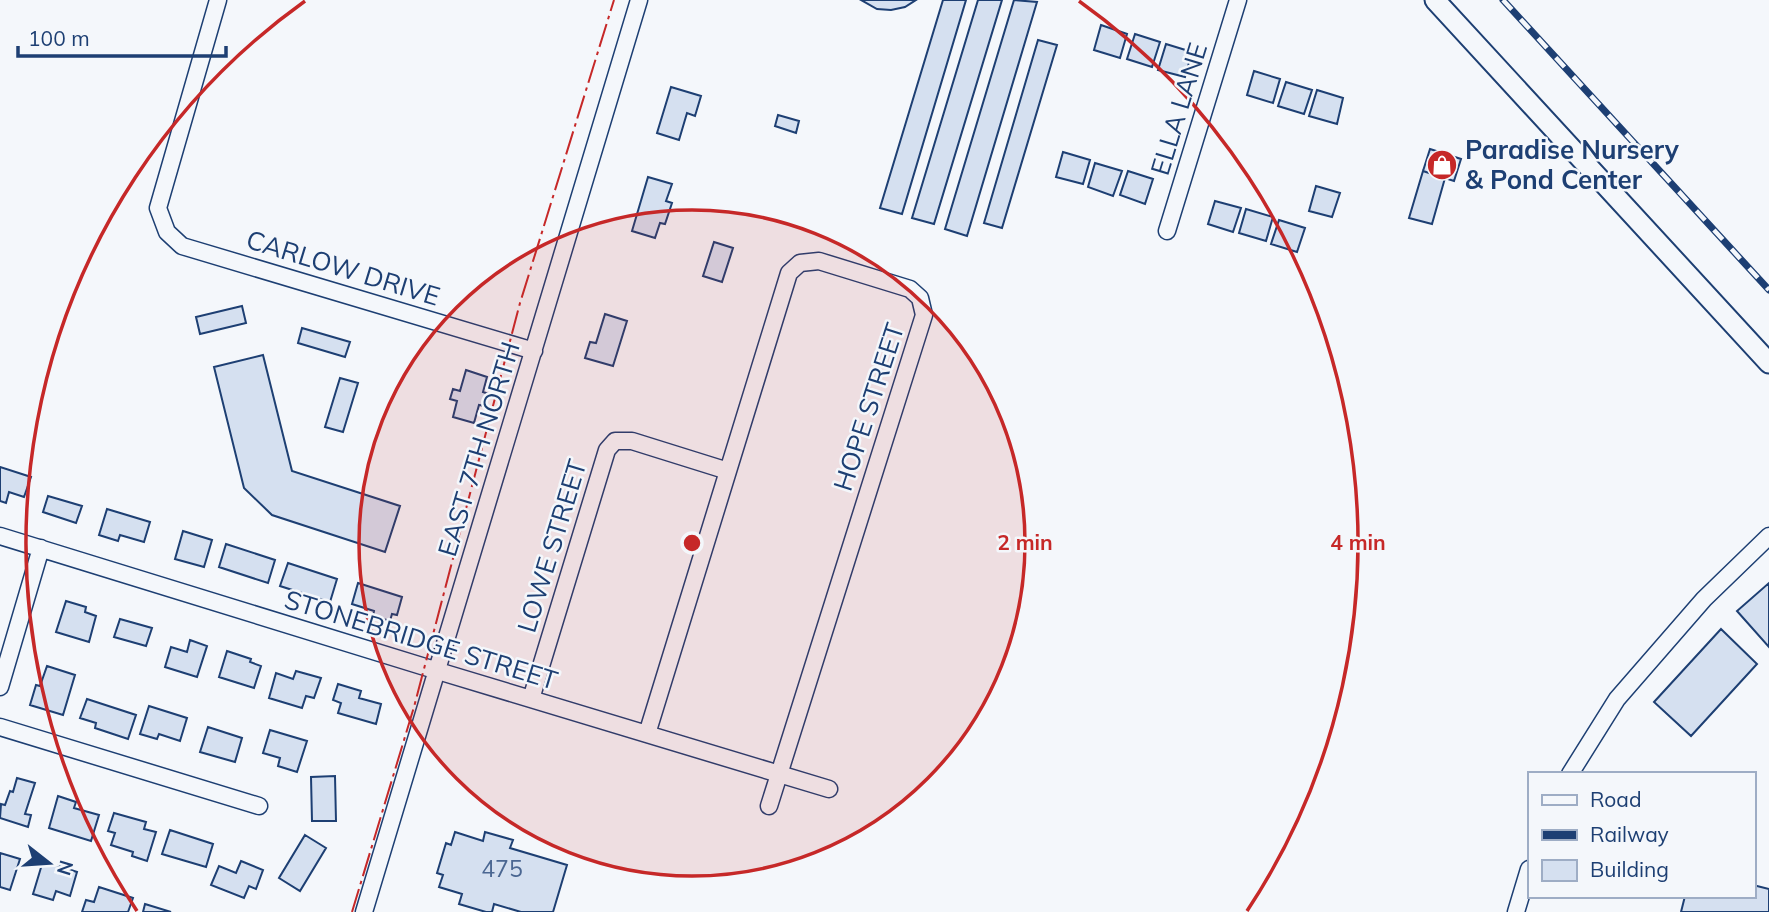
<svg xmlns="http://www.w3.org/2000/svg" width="1769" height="912" font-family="Mulish,sans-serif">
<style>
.building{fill:#d5e0f0;stroke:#1d3f73;stroke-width:2}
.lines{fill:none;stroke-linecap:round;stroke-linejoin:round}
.minor-casing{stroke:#1d3f73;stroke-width:19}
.major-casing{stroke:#1d3f73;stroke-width:23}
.minor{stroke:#f4f7fb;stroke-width:16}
.major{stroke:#f4f7fb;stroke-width:19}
.rail-casing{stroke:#1d3f73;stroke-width:7}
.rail{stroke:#f4f7fb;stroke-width:4.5;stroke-dasharray:13;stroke-linecap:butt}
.power{stroke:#c62828;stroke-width:2;stroke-dasharray:24 5 3.5 5;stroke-linecap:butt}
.ring{fill:none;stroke:#c62828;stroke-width:3.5}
.labels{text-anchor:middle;stroke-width:5;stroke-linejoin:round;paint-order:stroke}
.number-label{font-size:23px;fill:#4b6792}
.street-label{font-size:26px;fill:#1d3f73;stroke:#f4f7fb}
.poi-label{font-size:26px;font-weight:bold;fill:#1d3f73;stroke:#f4f7fb;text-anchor:start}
.centre{fill:#c62828;stroke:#f4f7fb;stroke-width:3.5}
.ring-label{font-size:21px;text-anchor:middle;font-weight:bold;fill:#c62828;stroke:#f4f7fb;stroke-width:5;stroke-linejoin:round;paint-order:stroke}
</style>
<rect width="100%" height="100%" fill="#f4f7fb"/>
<path class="building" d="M861,0H916L905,7L891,10L877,9Z
M943,0H966L902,214L880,208Z
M978,0H1002L934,224L912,218Z
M1014,0L1037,2L967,236L945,229Z
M1101,25L1127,34L1120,58L1094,50Z
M1135,34L1160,42L1152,67L1127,59Z
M1038,40L1057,45L1002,228L984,223Z
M1166,44L1192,52L1185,77L1158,70Z
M1254,71L1280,79L1273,103L1247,95Z
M1286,82L1312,90L1304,114L1278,106Z
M671,87L701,96L695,116L687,113L679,140L657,133Z
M1317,90L1343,98L1337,124L1309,116Z
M778,115L799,121L796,133L775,126Z
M1430,149L1461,159L1454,181L1423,171Z
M1063,152L1090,160L1083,184L1056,177Z
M1095,163L1122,171L1113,196L1088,187Z
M1128,171L1153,179L1145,204L1120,195Z
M1423,171L1445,178L1432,224L1409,218Z
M648,177L672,184L666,201L672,203L665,224L660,223L655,238L632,231Z
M1316,186L1340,193L1332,217L1309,211Z
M1215,201L1241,208L1233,232L1208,224Z
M1246,209L1273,217L1266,241L1239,233Z
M1279,220L1305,228L1297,252L1271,244Z
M714,242L733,248L722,282L703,276Z
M242,306L246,323L200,334L196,317Z
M605,314L627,321L613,366L585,358L590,342L596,343Z
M302,328L350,342L345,357L298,343Z
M263,355L292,471L400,506L385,552L272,515L244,488L214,367Z
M466,370L487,377L483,392L489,394L485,406L479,405L474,423L453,417L457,401L450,399L453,389L460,391Z
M340,378L358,383L343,432L325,427Z
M0,467L31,477L24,497L9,492L6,503L0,501Z
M48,496L82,506L76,523L43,512Z
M107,509L150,522L144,542L120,535L118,541L99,535Z
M183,531L212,540L204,567L175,559Z
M226,544L275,560L268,583L219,567Z
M288,563L337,579L330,602L280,586Z
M358,583L402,597L397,615L392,614L390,621L373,616L374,611L352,604Z
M1769,583V647L1737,611Z
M66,601L86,607L85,612L96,616L89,642L56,632Z
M120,619L152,628L146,646L114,637Z
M1721,629L1757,664L1691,736L1654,702Z
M190,640L207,646L197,677L165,667L171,647L187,652Z
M227,651L251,659L250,662L261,666L254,688L219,677Z
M47,666L75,675L63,715L30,705L36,685L40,686Z
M296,671L321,678L314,698L306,696L302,708L269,698L276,673L293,679Z
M338,684L361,691L359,698L381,704L376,724L338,713L341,703L333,700Z
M87,699L136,715L128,739L95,728L96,723L80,718Z
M149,706L187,718L180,741L159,734L157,739L140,734Z
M208,727L242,738L235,762L200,752Z
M270,730L307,741L297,772L278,766L280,758L263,753Z
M335,776L336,821H312L311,777Z
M17,778L35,783L25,814L31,815L28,827L0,818L1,804L5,805L10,791L13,792Z
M58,796L76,802L74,808L99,815L91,841L49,828Z
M114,813L146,822L144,829L156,832L147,861L132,856L133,852L111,845L115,833L108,831Z
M170,830L213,844L206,867L162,854Z
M455,832L483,841L485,832L513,840L510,848L567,865L553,912H521L494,904L492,912H486L459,904L462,894L439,887L443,875L437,873L446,843L451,845Z
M305,835L326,848L300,891L279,878Z
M0,853L20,859L10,890L0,887Z
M43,861L77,872L70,896L56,891L53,900L33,894Z
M241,861L263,870L256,889L249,886L244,898L211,885L219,866L236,873Z
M1753,885L1769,889V912H1681L1685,896H1753Z
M99,887L133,898L128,912H82L86,900L94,902Z
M145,904L171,912H143Z"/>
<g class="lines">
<g class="minor-casing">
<path id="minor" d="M218,0L158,208L167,232L182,246L534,351
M1167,231L1238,0
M0,536L438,671L829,789
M0,687L41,548
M531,699L607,450L615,441H632L728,471
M0,727L259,806
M647,734L789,273L800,263L819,261L910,289L920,298L924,315L769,806
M1570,774L1617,699L1704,599L1769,536
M364,912L639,0
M1516,912L1529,869"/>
</g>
<g class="major-casing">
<path id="major" d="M1435,0L1769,363"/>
</g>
<use href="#minor" class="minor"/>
<use href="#major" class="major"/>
<g class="rail-casing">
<path id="rail" d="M1503,0L1769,290"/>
</g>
<use href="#rail" class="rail"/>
<path class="power" d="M352,912L414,707L520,303L614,0"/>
</g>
<circle cx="692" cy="543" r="333" fill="#c62828" fill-opacity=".12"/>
<g class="ring">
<circle cx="692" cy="543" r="333"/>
<path d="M137 911A666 666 0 0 1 305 1M1079 1A666 666 0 0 1 1247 911"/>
</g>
<defs>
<g id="shop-disc" transform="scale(1.575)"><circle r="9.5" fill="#c62828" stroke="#f4f7fb"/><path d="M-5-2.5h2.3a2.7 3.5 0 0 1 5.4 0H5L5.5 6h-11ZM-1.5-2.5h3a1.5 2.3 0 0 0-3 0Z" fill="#fff"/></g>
</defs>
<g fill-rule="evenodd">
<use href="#shop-disc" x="1442" y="165"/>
</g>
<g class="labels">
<g class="number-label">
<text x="502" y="877">475</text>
</g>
<g class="street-label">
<text transform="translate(1179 109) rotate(-73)" y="9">ELLA LANE</text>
<text transform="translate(343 268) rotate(17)" y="9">CARLOW DRIVE</text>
<text transform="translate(869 407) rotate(-72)" y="9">HOPE STREET</text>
<text transform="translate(479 449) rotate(-73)" y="9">EAST 7TH NORTH</text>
<text transform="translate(552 546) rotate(-73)" y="9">LOWE STREET</text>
<text transform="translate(421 640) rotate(17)" y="9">STONEBRIDGE STREET</text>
</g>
<g class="poi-label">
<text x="1465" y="159">Paradise Nursery<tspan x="1465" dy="30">&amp; Pond Center</tspan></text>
</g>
</g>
<circle cx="692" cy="543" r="10" class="centre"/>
<g class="ring-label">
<text x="1025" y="550">2 min</text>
<text x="1358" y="550">4 min</text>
</g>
<rect x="1528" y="772" width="228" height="126" fill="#f4f7fb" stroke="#9eadc5" stroke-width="2"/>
<rect x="1542" y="795" width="35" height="10" fill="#f4f7fb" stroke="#9eadc5" stroke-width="2"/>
<text x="1590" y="807" font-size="21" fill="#1d3f73">Road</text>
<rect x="1542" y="830" width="35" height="10" fill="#1d3f73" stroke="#9eadc5" stroke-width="2"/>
<text x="1590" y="842" font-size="21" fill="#1d3f73">Railway</text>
<rect x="1542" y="860" width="35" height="21" fill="#d5e0f0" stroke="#9eadc5" stroke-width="2"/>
<text x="1590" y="877" font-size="21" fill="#1d3f73">Building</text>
<g transform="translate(49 863) rotate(107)" stroke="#f4f7fb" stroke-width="5" paint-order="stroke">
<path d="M0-5L12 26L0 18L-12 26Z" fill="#1d3f73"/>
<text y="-10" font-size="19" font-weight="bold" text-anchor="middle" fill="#1d3f73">N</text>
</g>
<path d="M18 46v10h208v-10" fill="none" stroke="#1d3f73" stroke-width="3.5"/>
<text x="28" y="46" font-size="21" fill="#1d3f73" stroke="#f4f7fb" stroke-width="5" paint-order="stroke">100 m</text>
</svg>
